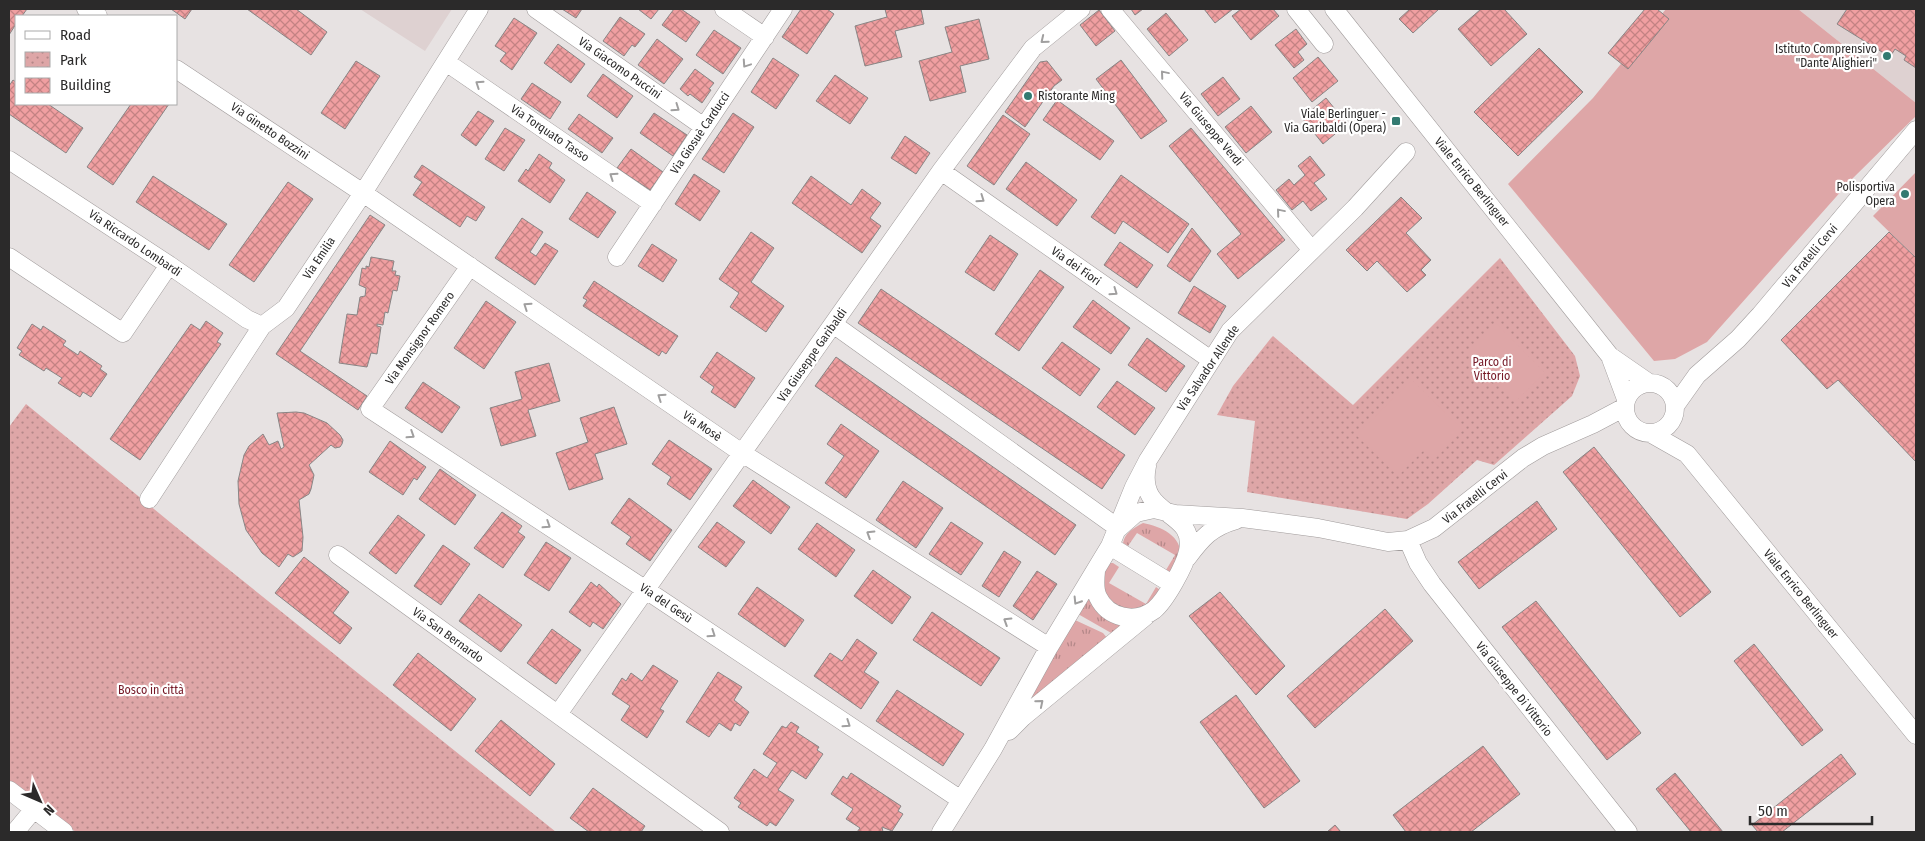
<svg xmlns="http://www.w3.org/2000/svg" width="1925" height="841" font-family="'Fira Sans Condensed',sans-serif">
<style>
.built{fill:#ded1d1}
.grass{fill:url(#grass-tufts)}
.park{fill:url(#park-dots)}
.pitch{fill:#dea6a7}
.building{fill:url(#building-cross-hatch);stroke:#898585}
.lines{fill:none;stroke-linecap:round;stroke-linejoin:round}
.minor-casing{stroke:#a09b9b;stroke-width:19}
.minor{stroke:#fff;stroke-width:18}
.oneway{stroke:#a09f9f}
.poi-dot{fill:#337a71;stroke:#fff;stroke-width:2}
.labels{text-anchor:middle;stroke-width:4.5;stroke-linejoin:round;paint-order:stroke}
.poi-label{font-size:12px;fill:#2b2a2a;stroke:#fff;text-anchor:end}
.street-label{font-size:12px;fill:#2b2a2a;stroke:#fff}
.park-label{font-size:12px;fill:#751826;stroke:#fff}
</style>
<defs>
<pattern id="grass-tufts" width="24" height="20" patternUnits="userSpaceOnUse" patternTransform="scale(1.25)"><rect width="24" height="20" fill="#dea6a7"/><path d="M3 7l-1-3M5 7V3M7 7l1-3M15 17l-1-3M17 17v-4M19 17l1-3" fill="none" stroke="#b48788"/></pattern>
<pattern id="park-dots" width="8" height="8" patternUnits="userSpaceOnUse" patternTransform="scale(1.25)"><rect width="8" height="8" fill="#dea6a7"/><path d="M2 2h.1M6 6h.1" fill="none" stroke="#b48788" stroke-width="1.8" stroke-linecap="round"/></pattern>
<pattern id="building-cross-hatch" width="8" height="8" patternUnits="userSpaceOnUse" patternTransform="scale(1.25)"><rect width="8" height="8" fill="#f09fa1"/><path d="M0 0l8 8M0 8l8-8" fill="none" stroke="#c38283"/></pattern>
</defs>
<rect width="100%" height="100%" fill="#e7e2e2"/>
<path class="built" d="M360,9H452L425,51Z
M1798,9H1916V103Z"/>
<path class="grass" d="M1143,523C1160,526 1183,536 1180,557C1179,562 1173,569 1169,573L1166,570L1175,555L1137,533L1128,546L1123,543C1125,532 1134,528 1143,523Z
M1109,563H1113L1119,567L1109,583L1146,604L1156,587L1163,592L1153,605L1129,612C1124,609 1118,607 1114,604C1101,595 1100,575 1109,563Z
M1088,596L1126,625L1113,634L1078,614Z
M1075,620L1103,633L1108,639L1030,700H1028Z"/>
<path class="park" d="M1500,258L1575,356L1580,376L1572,396L1494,465L1477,460L1428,504L1407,519L1247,492L1255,421L1217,415L1233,386L1271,338L1273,336L1353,405Z
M26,404L182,532L556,832H76L9,783V427Z"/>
<path class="pitch" d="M1666,9H1798L1916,103V116L1852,179L1707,342L1675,359L1654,361L1508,184L1593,98Z
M1916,172V258L1873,216Z
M1496,323L1545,373L1516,401L1467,352Z
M1412,380L1463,430L1434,460L1424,450L1398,476L1356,435Z"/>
<path class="building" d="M9,9H27L22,16H16V24L9,35Z
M171,9H192L185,19Z
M247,9H296L327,32L311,55Z
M562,9H582L576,18Z
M638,9H659L651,19Z
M674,9H681L700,22L686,42L662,25Z
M801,9H827L834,14L807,54L782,37Z
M885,9H921L924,24L895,31L902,57L865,66L855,26L887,17Z
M1131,9H1143L1135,15Z
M1204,9H1233L1215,23Z
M1241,9H1273L1279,16L1251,40L1232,16Z
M1410,9H1439L1413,33L1399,19Z
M1481,9H1504L1527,34L1491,66L1458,29Z
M1645,9H1657L1669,19L1628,69L1608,53Z
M1847,9H1916V68L1904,60L1906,56L1895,49L1890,57L1837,24Z
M1099,10L1115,31L1096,46L1080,25Z
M1166,13L1188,40L1169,56L1147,29Z
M620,17L645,34L635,47L632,45L624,56L603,41Z
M514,18L537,33L512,70L500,61L506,53L495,46Z
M979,19L989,59L960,66L966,92L930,101L919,61L952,52L945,27Z
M1296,29L1307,44L1298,52L1304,60L1294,68L1275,45Z
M714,30L741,48L723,74L696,55Z
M657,39L683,59L664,84L638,65Z
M558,44L585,64L571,83L544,63Z
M1539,48L1583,92L1518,156L1474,112Z
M1318,57L1338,81L1312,102L1293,78Z
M773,58L799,75L776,109L751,92Z
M1121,60L1167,121L1141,139L1096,79Z
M356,61L380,76L345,129L321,113Z
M1047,61L1062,80L1054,86L1025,127L1005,112L1040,62Z
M695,69L714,83L709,89L711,90L702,103L690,94L688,96L680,89Z
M603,74L633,96L617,118L587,96Z
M835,75L868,98L850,124L816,101Z
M1223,77L1240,99L1218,116L1201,94Z
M13,80L16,82V104H48L83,128L66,153L9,114V86Z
M532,83L561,102L550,119L521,99Z
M1326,98L1347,124L1323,144L1302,118Z
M1057,100L1114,141L1100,160L1043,120Z
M131,104H169L113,185L87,167Z
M1251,106L1272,132L1246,153L1225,127Z
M478,111L494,121L476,146L461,135Z
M654,113L687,135L673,156L640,133Z
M733,113L754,127L724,173L702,159Z
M579,114L613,138L602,153L568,129Z
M1003,115L1030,134L994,185L967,166Z
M505,128L525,140L504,171L485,159Z
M1191,128L1285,240L1238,279L1217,254L1241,234L1169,146Z
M905,136L930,153L916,174L891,158Z
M631,149L663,172L650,190L617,168Z
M539,154L552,163L549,168L565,180L550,203L518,181L526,169L528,171Z
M1310,156L1325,175L1314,183L1327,199L1311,211L1303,201L1292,210L1276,190L1289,179L1294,185L1305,175L1298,166Z
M1026,162L1077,200L1057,226L1006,189Z
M422,165L485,207L476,221L467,216L460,227L413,195L422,182L414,177Z
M694,174L720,191L700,221L675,204Z
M1121,175L1189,224L1168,253L1123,221L1115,234L1091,217Z
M153,176L227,224L209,250L136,202Z
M811,176L851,205L862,189L881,203L870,218L881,226L862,253L792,203Z
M288,182L313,199L254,282L229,265Z
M587,192L616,212L598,238L569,219Z
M1401,197L1422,218L1406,233L1431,260L1421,270L1426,275L1407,292L1377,261L1367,271L1346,250Z
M370,215L385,225L300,351L367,396L358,410L276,354Z
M522,218L543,232L530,252L536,256L545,243L558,251L535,285L495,258Z
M1192,228L1211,251L1190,282L1167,266Z
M751,232L774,248L751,282L784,306L766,332L730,307L739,293L719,279Z
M1889,232L1916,258V462L1838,380L1827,389L1781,340Z
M990,235L1018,254L994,291L965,272Z
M1120,242L1153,265L1137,288L1104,265Z
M652,244L677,260L663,282L638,266Z
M371,257L394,261L392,271H396L395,275L400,276L397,291L393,290L388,313L385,312L383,325L377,324V326L381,327L377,354L371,353L367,367L339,363L347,314L357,315L360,297L365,296L366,288L359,285L362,268L366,269V266L369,267Z
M1040,270L1064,287L1019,351L995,334Z
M594,281L678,336L666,354L662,351L659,356L583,306L587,300L583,298Z
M1194,286L1226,306L1210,333L1178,313Z
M881,289L1125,455L1102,489L858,323Z
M1093,300L1130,328L1111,354L1073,327Z
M486,301L516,322L484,369L454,348Z
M206,321L223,333L217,342L221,344L140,460L110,439L191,324L200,330Z
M32,324L41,330L43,326L66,341L63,345L78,355L80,351L102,366L100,369L107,374L91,397L83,392L80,397L58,383L62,378L46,368L44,371L19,355L22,351L17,348Z
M1147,338L1185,366L1166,392L1128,365Z
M1062,342L1100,369L1080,396L1042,368Z
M717,352L755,378L735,408L711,392L714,387L700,377Z
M836,357L1076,525L1055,555L815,386Z
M549,363L560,401L528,410L536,436L501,446L490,408L522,399L515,372Z
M1117,381L1155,408L1135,435L1097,407Z
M423,382L460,407L442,433L405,408Z
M614,407L627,444L595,454L603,479L569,490L556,453L588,442L580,418Z
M296,412L304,413L327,423L340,435L343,440L342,444L340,447L335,448L331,445L309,465L314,475L311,489L309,494L299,500L303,537L302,551L293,557L288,554L279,567L262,553L246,530L239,504L238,481L244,455L249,446L263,434L269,445L278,441L281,449L284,447L277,413Z
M841,424L879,451L846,498L825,483L844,456L827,444Z
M669,440L712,469L690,500L667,484L671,477L652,464Z
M390,441L426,467L417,480L414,478L403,495L369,472Z
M1594,447L1711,592L1680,617L1563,472Z
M440,469L476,495L455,525L419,499Z
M753,480L790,507L771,534L733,506Z
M903,481L943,508L916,548L876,520Z
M629,498L672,530L650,561L626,544L631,537L611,523Z
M1537,501L1557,529L1479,589L1458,562Z
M502,512L522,526L518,532L525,537L503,568L474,548Z
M398,515L425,535L396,574L369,553Z
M717,522L745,542L726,567L698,547Z
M951,522L983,543L961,575L929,554Z
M817,523L855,550L836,577L798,549Z
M546,542L571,558L549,591L524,575Z
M443,545L470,564L441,605L414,586Z
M1004,551L1021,562L999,597L982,586Z
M304,557L349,592L333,613L352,628L340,644L275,593Z
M873,570L911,597L892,624L854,596Z
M1037,571L1057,584L1033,620L1013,606Z
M591,582L597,587L599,584L621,604L603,629L593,622L590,627L569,612Z
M757,587L804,620L785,647L738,614Z
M1220,592L1285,666L1256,695L1189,616Z
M479,594L522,625L501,652L459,621Z
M1536,601L1641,733L1607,760L1502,627Z
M1385,609L1413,641L1315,728L1287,696Z
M932,612L1000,658L981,686L913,640Z
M552,629L581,650L556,684L527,663Z
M857,639L877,653L864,672L879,682L861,709L814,676L830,653L842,661Z
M1754,644L1823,730L1802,746L1734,661Z
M418,653L476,699L451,731L393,685Z
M653,665L678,681L660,709L664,711L647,738L621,720L630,706L612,694L622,678L626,681L631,673L642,681Z
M718,672L742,687L734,700L749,712L740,726L735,723L731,731L719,723L709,737L686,722Z
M897,690L964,734L943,766L876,721Z
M1236,695L1300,781L1264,808L1200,722Z
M501,720L555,764L530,796L475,751Z
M791,722L799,727L796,732L819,747L817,750L823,754L806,779L792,770L778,790L794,800L776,826L770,822L767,826L738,807L741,803L734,798L754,769L767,778L777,763L763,754L782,726L786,728Z
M1483,746L1520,794L1471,832H1406L1393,815Z
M1841,754L1856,774L1782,832H1758L1752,825Z
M851,773L901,806L898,811L903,814L892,831L882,827L883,832H857L860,828L846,819L853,809L831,794L843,776L847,779Z
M1675,773L1723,832H1691L1656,789Z
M593,788L645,826L641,832H589L570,818Z
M1335,825L1341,832H1327Z"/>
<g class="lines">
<g class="minor-casing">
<path id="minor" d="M86,9L98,16
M536,9L704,127
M724,9L765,37
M1110,9L1311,249
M1296,9L1324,44
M1334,9L1610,356L1649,383
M446,62L653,204
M176,69L363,193L742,453L1049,647
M9,160L169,265L247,319L262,326
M941,171L1211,360
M9,257L123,333L169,265
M617,257L783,9
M470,266L370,409L646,590L961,800
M833,324L1118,528
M1610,356L1626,399
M1625 408a25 25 0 1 1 50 0a25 25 0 1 1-50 0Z
M1675,406L1697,375L1738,339L1760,315L1916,130
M1650,433L1687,454L1916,735
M149,499L262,326L286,308L363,193L479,9
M1119,528L1136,513L1154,509L1175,514L1242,518L1318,528L1388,542L1408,540L1434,528L1523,458L1543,446L1593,424L1625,407
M1408,540L1418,563L1432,584L1628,832
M1110,546L1172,584
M338,555L720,832
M1187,558C1202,538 1211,527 1236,520
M1096,571C1095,580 1094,589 1098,597C1108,618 1135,624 1154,610C1165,601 1185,566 1188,551C1197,509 1136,518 1147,466
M558,714L941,171L1033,48L1081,9
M1009,731L1023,717L1146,616
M9,790L64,832
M15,832L34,809
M941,832L993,749L1049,647L1110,546L1134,487L1148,460L1230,331L1355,208L1406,152"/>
</g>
<use href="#minor" class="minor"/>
</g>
<defs><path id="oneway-chevron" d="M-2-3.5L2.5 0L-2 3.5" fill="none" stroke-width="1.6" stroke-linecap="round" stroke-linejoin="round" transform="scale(1.25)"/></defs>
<g class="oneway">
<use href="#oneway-chevron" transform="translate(1044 40) rotate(141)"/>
<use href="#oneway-chevron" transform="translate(746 64) rotate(124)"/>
<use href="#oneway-chevron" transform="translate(1164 74) rotate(-130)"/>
<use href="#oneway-chevron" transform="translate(479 84) rotate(-146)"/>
<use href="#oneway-chevron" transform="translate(676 108) rotate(35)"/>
<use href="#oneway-chevron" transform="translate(613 176) rotate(-146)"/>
<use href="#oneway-chevron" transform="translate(981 199) rotate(35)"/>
<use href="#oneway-chevron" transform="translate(1280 212) rotate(-130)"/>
<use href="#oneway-chevron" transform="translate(1114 292) rotate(35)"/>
<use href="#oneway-chevron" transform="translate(527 306) rotate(-146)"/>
<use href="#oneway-chevron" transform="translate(661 397) rotate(-146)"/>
<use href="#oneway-chevron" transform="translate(411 435) rotate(33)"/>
<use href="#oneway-chevron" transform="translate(547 525) rotate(33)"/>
<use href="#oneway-chevron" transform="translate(870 534) rotate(-148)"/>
<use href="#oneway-chevron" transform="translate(1077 601) rotate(122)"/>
<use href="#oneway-chevron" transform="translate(1007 621) rotate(-148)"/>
<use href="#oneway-chevron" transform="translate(712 634) rotate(34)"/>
<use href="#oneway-chevron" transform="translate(1040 703) rotate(-40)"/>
<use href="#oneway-chevron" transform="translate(847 724) rotate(34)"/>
</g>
<g class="poi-dot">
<circle cx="1887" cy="56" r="5"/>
<circle cx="1028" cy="96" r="5"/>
<rect x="1391" y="116" width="10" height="10" rx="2.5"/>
<circle cx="1905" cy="194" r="5"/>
</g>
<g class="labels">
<g class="poi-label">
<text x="1877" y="53">Istituto Comprensivo<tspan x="1877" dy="14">"Dante Alighieri"</tspan></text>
<text x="1038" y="100" text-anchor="start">Ristorante Ming</text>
<text x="1386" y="118">Viale Berlinguer -<tspan x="1386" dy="14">Via Garibaldi (Opera)</tspan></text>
<text x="1895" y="191">Polisportiva<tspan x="1895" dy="14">Opera</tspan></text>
</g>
<g class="street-label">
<text transform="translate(620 68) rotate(35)" y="4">Via Giacomo Puccini</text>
<text transform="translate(1211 129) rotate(50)" y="4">Via Giuseppe Verdi</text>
<text transform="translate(270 131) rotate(34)" y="4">Via Ginetto Bozzini</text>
<text transform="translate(550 133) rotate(34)" y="4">Via Torquato Tasso</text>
<text transform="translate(700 133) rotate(-56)" y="4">Via Giosuè Carducci</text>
<text transform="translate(1472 182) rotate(51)" y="4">Viale Enrico Berlinguer</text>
<text transform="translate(135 243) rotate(34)" y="4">Via Riccardo Lombardi</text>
<text transform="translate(1810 256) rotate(-50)" y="4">Via Fratelli Cervi</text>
<text transform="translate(319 258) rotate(-56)" y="4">Via Emilia</text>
<text transform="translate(1076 266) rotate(35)" y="4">Via dei Fiori</text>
<text transform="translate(420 338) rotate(-55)" y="4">Via Monsignor Romero</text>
<text transform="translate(812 355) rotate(-55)" y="4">Via Giuseppe Garibaldi</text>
<text transform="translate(1208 368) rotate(-56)" y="4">Via Salvador Allende</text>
<text transform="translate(702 426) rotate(34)" y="4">Via Mosè</text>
<text transform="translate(1475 497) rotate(-38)" y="4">Via Fratelli Cervi</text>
<text transform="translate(1801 594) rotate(51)" y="4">Viale Enrico Berlinguer</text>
<text transform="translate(666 603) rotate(34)" y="4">Via del Gesù</text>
<text transform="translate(448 635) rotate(36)" y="4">Via San Bernardo</text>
<text transform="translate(1514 689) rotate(52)" y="4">Via Giuseppe Di Vittorio</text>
</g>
<g class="park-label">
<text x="1492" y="366">Parco di<tspan x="1492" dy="14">Vittorio</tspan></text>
<text x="151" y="694">Bosco in città</text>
</g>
</g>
<rect width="1925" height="841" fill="none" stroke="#2b2a2a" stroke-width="20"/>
<rect x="15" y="15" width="162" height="90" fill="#ffffff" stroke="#aaaaaa"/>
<rect x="25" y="31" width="25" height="8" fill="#ffffff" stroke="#aaaaaa"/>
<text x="60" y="40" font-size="15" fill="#2b2a2a">Road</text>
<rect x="25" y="52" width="25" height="15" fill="url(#park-dots)" stroke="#aaaaaa"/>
<text x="60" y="65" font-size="15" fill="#2b2a2a">Park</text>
<rect x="25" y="78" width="25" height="15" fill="url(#building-cross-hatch)" stroke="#aaaaaa"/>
<text x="60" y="90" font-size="15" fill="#2b2a2a">Building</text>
<g transform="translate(40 801) rotate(135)" stroke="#ffffff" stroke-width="4" paint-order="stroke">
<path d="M0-4L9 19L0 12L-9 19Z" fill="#2b2a2a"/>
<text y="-8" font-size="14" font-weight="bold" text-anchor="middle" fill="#2b2a2a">N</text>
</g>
<path d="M1750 816v8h122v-8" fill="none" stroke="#2b2a2a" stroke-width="2.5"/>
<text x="1758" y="816" font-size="15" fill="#2b2a2a" stroke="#ffffff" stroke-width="4" paint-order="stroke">50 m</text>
</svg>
